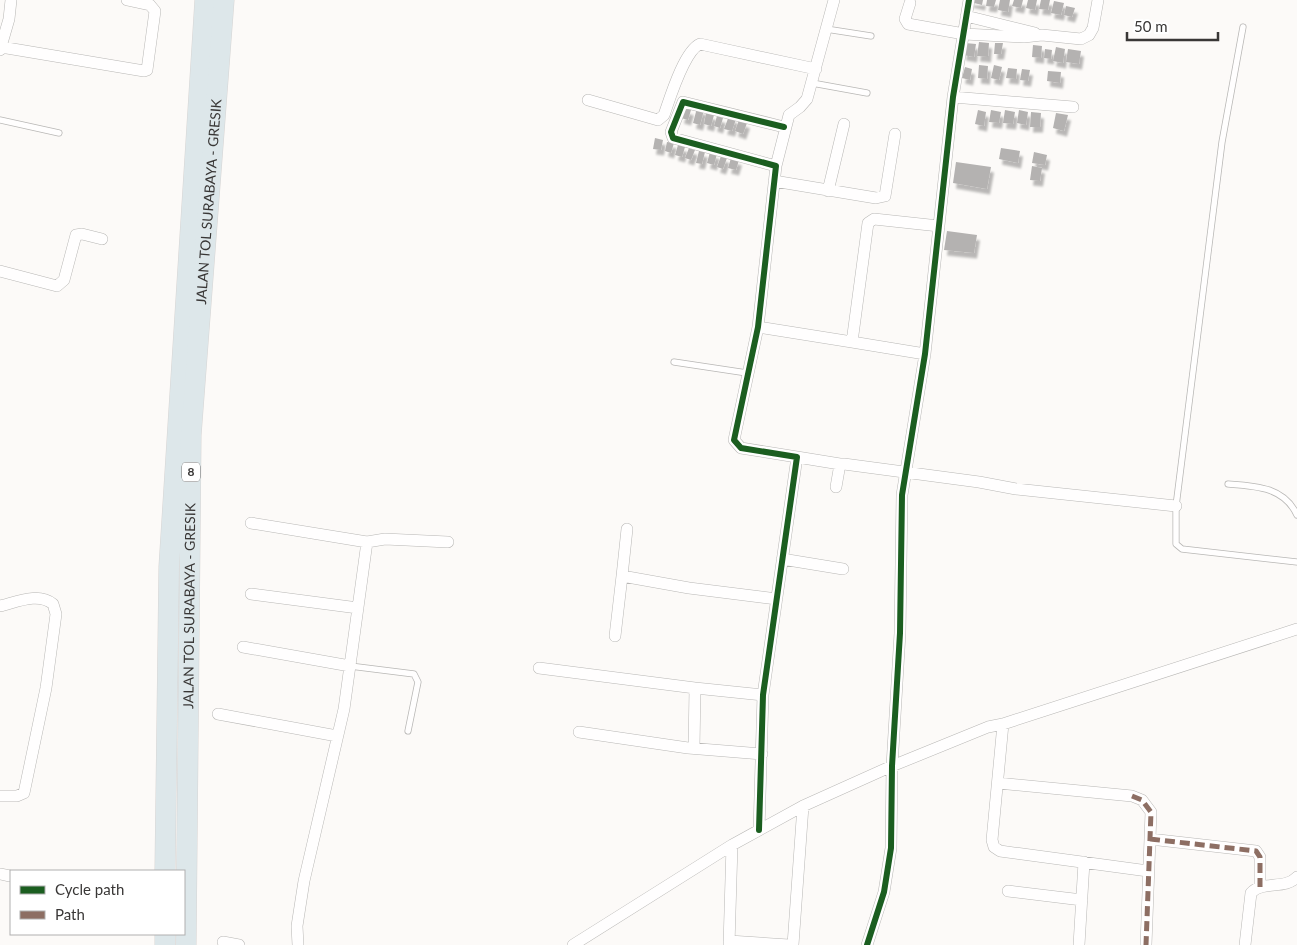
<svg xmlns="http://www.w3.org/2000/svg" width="1297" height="945" font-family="Lato,sans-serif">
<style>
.building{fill:#b4b2b1;filter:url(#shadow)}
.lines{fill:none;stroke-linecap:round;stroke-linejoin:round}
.lane-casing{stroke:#b8b7b5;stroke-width:7}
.street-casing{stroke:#b8b7b5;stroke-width:12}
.highway-casing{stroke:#d7d5d4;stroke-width:21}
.lane{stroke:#fffefe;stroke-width:5.5}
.street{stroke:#fffefe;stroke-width:11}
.highway{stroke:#dde7ea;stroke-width:20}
.quiet{stroke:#8d6e63;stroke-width:5;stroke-dasharray:10 5;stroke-linecap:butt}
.cycleway-casing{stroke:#fff;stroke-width:9}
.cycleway{stroke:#1b5e20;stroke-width:6}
.labels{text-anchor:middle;stroke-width:5;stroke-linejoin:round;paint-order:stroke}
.shield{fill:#fff;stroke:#747372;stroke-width:1}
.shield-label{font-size:12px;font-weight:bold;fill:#393736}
.street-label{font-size:14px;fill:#393736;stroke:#fff}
</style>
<defs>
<filter id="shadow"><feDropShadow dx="3" dy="5.5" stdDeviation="1" flood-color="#0004"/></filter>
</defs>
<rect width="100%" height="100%" fill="#fcfaf8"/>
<path class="building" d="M970,0H983L982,5L970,2Z
M987,0H996L994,7L986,6Z
M1000,0H1010L1008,12L998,10Z
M1014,0H1023L1021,8L1012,6Z
M1028,0H1037L1035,10L1026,8Z
M1041,0H1050L1048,10L1039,9Z
M1054,1L1064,3L1061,15L1051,13Z
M1066,6L1075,8L1072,17L1064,15Z
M979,42L989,43L988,57L977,56Z
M965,43L976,44L974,57L963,55Z
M995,43H1003L1001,54H994Z
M1033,45L1042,46L1041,58L1032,57Z
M1056,47L1065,49L1063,63L1053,61Z
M1045,49L1052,50L1051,59L1044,58Z
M1068,49L1081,51L1079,64L1066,62Z
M979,65L988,66L987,79L978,78Z
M994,65L1002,67L999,80L991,78Z
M965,67L972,69L970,80L962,78Z
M1008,68L1017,69L1016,79L1006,78Z
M1022,69L1030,70L1028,81L1020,80Z
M1048,71L1061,72L1060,83L1047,81Z
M684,108L691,110L688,120L681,118Z
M697,108L704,110L700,125L693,123Z
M978,110L986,112L984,126L975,124Z
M991,110L1001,112L999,123L989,122Z
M1005,110L1015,112L1013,124L1003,123Z
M1019,110L1028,112L1026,125L1017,123Z
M1031,112L1041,113L1040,127H1030Z
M706,113L714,115L711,126L704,124Z
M1056,113L1068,115L1064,131L1053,128Z
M717,116L723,118L720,128L714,126Z
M729,116L736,119L732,131L724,129Z
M739,120L747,123L743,134L735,131Z
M655,138L663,140L661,150L653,149Z
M667,142L674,143L671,153L665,151Z
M678,145L685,147L682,157L675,155Z
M689,148L695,150L691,160L685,158Z
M1001,148L1020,151L1018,163L999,159Z
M699,151L705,152L702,164L696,163Z
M710,152L717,154L714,165L707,163Z
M1034,152L1047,155L1045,165L1032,163Z
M721,156L727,158L723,169L717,167Z
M731,158L739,160L736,170L728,168Z
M956,162L991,167L987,189L953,183Z
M1032,166L1042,168L1040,181L1030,180Z
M947,231L977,235L974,253L944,250Z"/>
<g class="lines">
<g class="lane-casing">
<path id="lane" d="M1243,27L1222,142L1176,506V544L1182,549L1297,562
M826,29L871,36
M812,83L867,93
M0,120L59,133
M674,362L747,373
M1228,484C1256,486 1284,487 1297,515
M350,666L414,674L418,682L408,731"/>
</g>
<g class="street-casing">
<path id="street" d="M910,3L905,19L908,24L964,34L1024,37L1042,35L1081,39L1089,35L1093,28L1098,0
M966,16L1035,33
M1,47L144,71L147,70L155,11L150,5L127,0
M0,50L9,19L11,0
M953,97L1073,107
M588,100L658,120L664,115C670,98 684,51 700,44L816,69
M776,166L789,115L800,107L807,99L834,0
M774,181L876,198L885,196L895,134
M828,191L844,124
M0,271L57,286L64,280L76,235L82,234L102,239
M758,327L852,342L868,223L874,219L939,226
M852,342L925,354
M797,457L840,464
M836,487L840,464H844L979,482L1016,489L1176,506
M251,523L367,542L344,709L304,881L297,926L298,945
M367,542L385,539L448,542
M782,559L843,569
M622,576L627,529
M251,594L358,608
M0,606C17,602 38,592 53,604L56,614L46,688L24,793L17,796H0
M615,636L622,576L689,588L777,599
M243,647L350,666
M539,668L695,688L763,695
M218,714L337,736
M1003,724L992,840L994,847L1000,851L1148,871
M579,732L688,748L762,754
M694,748L695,688
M998,783L1132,796L1142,800L1151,812L1146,945
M759,830L763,695L797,457L741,448L734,440L758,327L776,166L673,138L671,132L683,102L784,127
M1150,839L1256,851L1260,857V887
M0,874L10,876
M1008,891L1082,900
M729,941L789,945
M223,942L239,945
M573,945L732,845L803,806L892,766L988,727L1003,724L1297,629
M729,945L732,845
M793,945L803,806
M867,945L884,892L891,848L892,766L900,633L902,495L925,354L953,97L969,0
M1079,945L1084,862
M1245,945L1251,893C1263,880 1285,890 1297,877"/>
</g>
<g class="highway-casing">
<g id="highway">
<path d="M165,871L169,567L205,0"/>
<path d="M165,934V945"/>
<path id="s1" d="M186,945L191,435L224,0"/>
</g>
</g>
<use href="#lane" class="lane"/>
<use href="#street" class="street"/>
<use href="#highway" class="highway"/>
<path class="quiet" d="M1132,796L1142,800L1151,812L1146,945
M1150,839L1256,851L1260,857V887"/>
<g class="cycleway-casing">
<path id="cycleway" d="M759,830L763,695L797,457L741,448L734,440L758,327L776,166L673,138L671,132L683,102L784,127
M867,945L884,892L891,848L892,766L900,633L902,495L925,354L953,97L969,0"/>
</g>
<use href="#cycleway" class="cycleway"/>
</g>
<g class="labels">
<rect class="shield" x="182" y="462.5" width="18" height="19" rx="4"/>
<g class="shield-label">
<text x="191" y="476">8</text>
</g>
<g class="street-label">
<text dy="5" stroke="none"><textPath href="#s1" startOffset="744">JALAN TOL SURABAYA - GRESIK</textPath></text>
<text dy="5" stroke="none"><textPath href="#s1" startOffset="339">JALAN TOL SURABAYA - GRESIK</textPath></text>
</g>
</g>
<rect x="10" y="870" width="175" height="65" fill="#ffffff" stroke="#b0afaf"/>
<rect x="20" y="886" width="25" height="8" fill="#1b5e20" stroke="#b0afaf"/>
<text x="55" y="895" font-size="15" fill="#393736">Cycle path</text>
<rect x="20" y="911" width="25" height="8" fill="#8d6e63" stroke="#b0afaf"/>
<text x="55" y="920" font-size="15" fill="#393736">Path</text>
<path d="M1127 32v8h91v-8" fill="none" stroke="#393736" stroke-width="2.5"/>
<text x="1134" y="32" font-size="15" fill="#393736" stroke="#ffffff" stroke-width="4" paint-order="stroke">50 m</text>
</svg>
